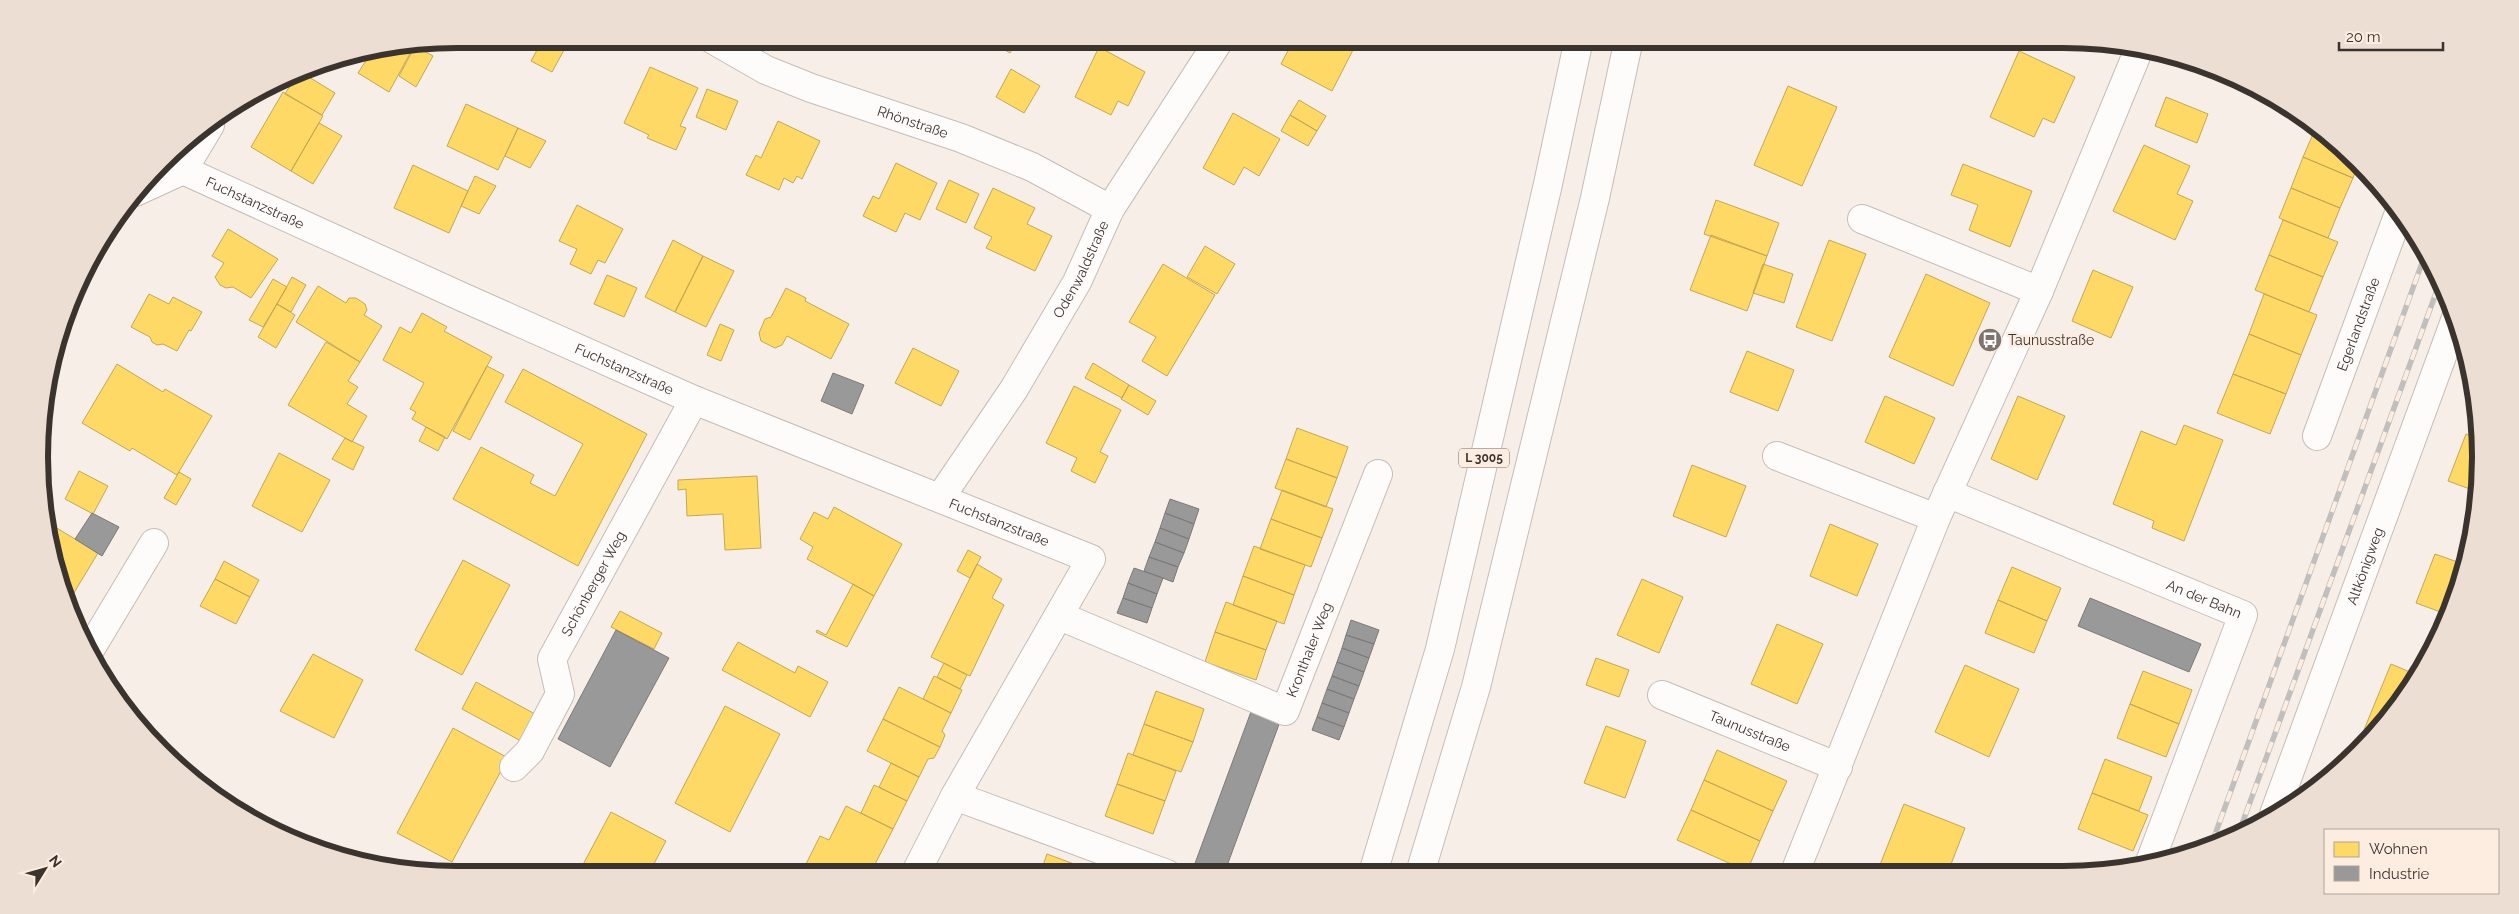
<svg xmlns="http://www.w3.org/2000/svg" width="2519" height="914" font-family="Raleway,sans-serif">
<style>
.homes{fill:#ffd966;stroke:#c4a755}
.industry{fill:#999;stroke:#7d7a79}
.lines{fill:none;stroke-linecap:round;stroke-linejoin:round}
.minor-casing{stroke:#c5bdb7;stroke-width:30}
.highway-casing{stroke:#c5bdb7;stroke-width:30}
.minor{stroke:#fefcfb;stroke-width:28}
.highway{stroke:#fefcfb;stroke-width:28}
.rail-casing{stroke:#c1bfbd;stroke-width:5.5}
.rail{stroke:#fdede1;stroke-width:4;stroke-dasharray:11;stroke-linecap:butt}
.labels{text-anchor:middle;stroke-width:5;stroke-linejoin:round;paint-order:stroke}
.shield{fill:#fdede1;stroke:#756b64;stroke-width:1}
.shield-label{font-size:12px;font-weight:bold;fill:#3b332e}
.street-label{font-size:14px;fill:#3b332e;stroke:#fdede1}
.poi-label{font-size:14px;fill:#3b332e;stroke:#fdede1;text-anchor:start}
.rim{fill:none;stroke:#3b332e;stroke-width:6}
</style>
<rect width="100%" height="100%" fill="#f7eee7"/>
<path class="homes" d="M543,39H570L552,72L531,61Z
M993,39H1018L1010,53L991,42Z
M1294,39H1352L1349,46L1354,48L1332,91L1281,64Z
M406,44L413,48L389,92L358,73L372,51L368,49Z
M415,46L433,56L416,87L399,76Z
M1099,47L1145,72L1128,106L1118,101L1111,115L1075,97Z
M2019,51L2075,77L2054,123L2043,118L2034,137L1990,117Z
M650,67L698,88L680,126L686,128L676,150L647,138L649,135L624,123Z
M1011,69L1040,86L1024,113L996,97Z
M299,71L335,93L322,115L285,94Z
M1788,86L1837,107L1802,186L1754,165Z
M707,89L738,101L726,130L696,117Z
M283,92L323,116L291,171L251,147Z
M2166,97L2208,114L2197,143L2155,126Z
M1299,100L1326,116L1317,131L1290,115Z
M466,104L518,128L498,170L447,146Z
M1233,113L1280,139L1259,176L1244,167L1234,185L1203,168Z
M1290,115L1317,131L1308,146L1281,131Z
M778,121L820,141L802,179L797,176L793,183L784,178L779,190L746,175L756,155L761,158Z
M319,123L342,136L313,184L291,171Z
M2317,125L2358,164L2353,178L2303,157Z
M518,128L546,141L530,168L505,156Z
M2144,145L2190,166L2177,194L2193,201L2175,240L2113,211Z
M2303,157L2353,178L2340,208L2291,188Z
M896,163L937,183L920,220L905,213L896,232L863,216L873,196L879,199Z
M1963,164L2032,191L2010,247L1969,230L1978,205L1951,195Z
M413,165L468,191L449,233L394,208Z
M475,176L496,186L479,214L461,206Z
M949,180L979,194L966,223L936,209Z
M993,188L1035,208L1027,224L1052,236L1035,271L986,248L992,237L974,228Z
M2291,188L2340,208L2328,238L2279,218Z
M1716,200L1779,223L1767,256L1704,234Z
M577,205L623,229L605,263L598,260L591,274L570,264L577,249L559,241Z
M2283,220L2338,242L2323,277L2269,255Z
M228,229L278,259L251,298L233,287L226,288L220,285L215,277L224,263L212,256Z
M1711,235L1767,256L1747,311L1690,290Z
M673,240L703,256L675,312L645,297Z
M1829,240L1866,254L1832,341L1796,327Z
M1205,246L1235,264L1217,294L1187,277Z
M2269,255L2323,277L2309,312L2255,290Z
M703,256L734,271L706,327L675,312Z
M1163,264L1215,295L1167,376L1142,361L1156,337L1129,322Z
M1763,264L1793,274L1784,303L1753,293Z
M2093,270L2133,287L2111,338L2072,321Z
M1926,274L1990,303L1953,386L1889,357Z
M607,275L637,288L624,317L594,304Z
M292,277L306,285L291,312L277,304Z
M273,279L287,287L263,327L249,320Z
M318,286L346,303L349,298H356L365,304L367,310L364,315L382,326L360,362L296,322Z
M786,288L806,298L805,301L849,324L831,359L787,336L782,345L775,348L761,341L759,333L765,319L771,317Z
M149,294L169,304L173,297L202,312L191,331L189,330L177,351L163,344L157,345L152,342L150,337L131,327Z
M2264,294L2317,315L2301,355L2249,334Z
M277,304L295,315L276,348L258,337Z
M422,313L447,327L444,331L492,357L447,439L412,419L416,412L410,409L424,383L383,360L400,327L411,333Z
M720,324L734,330L721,361L707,355Z
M2249,334L2301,355L2286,394L2233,374Z
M326,342L360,362L348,381L358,387L347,404L367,416L352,442L288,405Z
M60,343L63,344L56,358Z
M913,348L959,371L941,406L895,383Z
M1747,351L1794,370L1778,411L1730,392Z
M1093,363L1129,385L1122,398L1085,378Z
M117,364L163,392L165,389L212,416L177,475L132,448L130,451L82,423Z
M487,366L504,375L470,440L453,431Z
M523,369L647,434L578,566L453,499L481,447L534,475L530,483L555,496L583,444L505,402Z
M2233,374L2286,394L2270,434L2217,413Z
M1129,385L1156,401L1148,415L1121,399Z
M1074,386L1121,410L1100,452L1108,456L1095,483L1071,471L1077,458L1046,443Z
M1885,396L1935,418L1914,464L1865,442Z
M2018,396L2065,416L2037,480L1991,459Z
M2184,425L2223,440L2184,541L2152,528L2154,521L2113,504L2141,431L2176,445Z
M426,427L445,437L438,451L419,441Z
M1297,428L1348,447L1337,478L1286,459Z
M2466,434L2478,439V492L2448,481Z
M345,438L364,447L353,470L332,459Z
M279,453L330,480L302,532L252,506Z
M1286,459L1337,478L1326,507L1275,488Z
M1692,465L1746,486L1726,537L1673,516Z
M79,471L108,486L93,514L65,499Z
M179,472L191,479L176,505L164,498Z
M757,476L761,548L725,550L723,514L687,516L686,489L678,490V480Z
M1282,490L1333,509L1322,538L1271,519Z
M834,507L902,544L874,596L807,559L813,547L800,539L814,512L828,519Z
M1271,519L1322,538L1311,567L1260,549Z
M1830,524L1878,544L1857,596L1810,576Z
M55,527L98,553L69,601L53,565L49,538Z
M1254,546L1305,565L1294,595L1243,576Z
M968,550L981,557L970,578L957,571Z
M2435,554L2466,565L2446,614L2416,603Z
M463,560L510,585L462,675L415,650Z
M224,561L259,580L250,597L215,579Z
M977,564L1002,579L992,598L1004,605L970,676L931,657Z
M2012,567L2061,588L2047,621L1998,600Z
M1243,576L1294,595L1284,624L1233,605Z
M215,579L250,597L236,624L200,606Z
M1642,579L1683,597L1659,653L1617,635Z
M853,584L874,596L847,647L816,632L817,630L826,635Z
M1998,600L2047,621L2034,653L1985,633Z
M1226,602L1277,621L1266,650L1215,632Z
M620,611L662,633L654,649L611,627Z
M1777,624L1823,644L1797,704L1751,684Z
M1215,632L1266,650L1256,680L1205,662Z
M738,642L795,673L798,666L828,682L810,717L722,670Z
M313,654L363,680L334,738L280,711Z
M1596,658L1629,670L1619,697L1586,685Z
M944,663L967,675L960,689L937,677Z
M2391,664L2417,675L2365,739L2361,737Z
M1965,665L2019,689L1989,757L1935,732Z
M2143,671L2192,690L2179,724L2130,704Z
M934,676L962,690L951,713L923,699Z
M476,682L535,714L521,741L462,709Z
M899,687L951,713L942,731L945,735L940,747L883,719Z
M1156,691L1204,709L1193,742L1144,724Z
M2130,704L2179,724L2166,757L2117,738Z
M725,706L780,734L730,832L675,803Z
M883,719L940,747L934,758L928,759L919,777L867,751Z
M1144,724L1193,742L1181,772L1133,755Z
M1606,726L1646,741L1625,798L1584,783Z
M453,728L508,758L452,862L397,833Z
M1717,750L1787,781L1773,811L1704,780Z
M1128,753L1176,771L1165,801L1117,784Z
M2105,759L2152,777L2139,811L2092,793Z
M891,763L919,777L907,801L879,787Z
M1704,780L1773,811L1760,841L1691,810Z
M1117,784L1165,801L1153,834L1105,816Z
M874,785L907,801L893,829L861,813Z
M2092,793L2148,815L2133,851L2078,829Z
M1904,804L1965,828L1948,872H1883L1878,870Z
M846,806L893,829L870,874H817L804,868L820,836L829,840Z
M1691,810L1760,841L1747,871L1677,840Z
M611,812L666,841L648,875H585L579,872Z
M1047,854L1096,872L1095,874H1040Z
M2072,866L2087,872H2070Z"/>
<path class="industry" d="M833,373L864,385L852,414L821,401Z
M1170,499L1199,509L1194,524L1165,513Z
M92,513L119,527L102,556L75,539Z
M1165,513L1194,524L1189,539L1160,528Z
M1160,528L1189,539L1184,553L1155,542Z
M1155,542L1184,553L1178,567L1149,557Z
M1149,557L1178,567L1173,582L1144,571Z
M1134,568L1163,578L1157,594L1128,583Z
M1128,583L1157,594L1152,608L1123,598Z
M1123,598L1152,608L1147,623L1117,613Z
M2090,598L2201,644L2189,672L2078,626Z
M1351,620L1379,630L1374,644L1346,635Z
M616,630L669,658L610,767L558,739Z
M1346,635L1374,644L1369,658L1342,648Z
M1342,648L1369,658L1364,672L1337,662Z
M1337,662L1364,672L1359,686L1332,676Z
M1332,676L1359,686L1354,699L1327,689Z
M1327,689L1354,699L1349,713L1322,703Z
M1322,703L1349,713L1344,727L1317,717Z
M1252,709L1281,719L1224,874H1213L1194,866Z
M1317,717L1344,727L1339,740L1312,730Z"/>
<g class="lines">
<g class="minor-casing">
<g id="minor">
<path id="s1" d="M712,39L766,70L811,88L961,138L1032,167L1110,209"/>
<path id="s2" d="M168,157L183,170L460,296L694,400L1091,559L955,796L915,874"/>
<path d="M135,192L183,170L210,125"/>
<path d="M1862,219L2039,291"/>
<path id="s3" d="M2317,436L2399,213"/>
<path d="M1777,456L1936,518"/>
<path id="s4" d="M1947,493L2243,615L2150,862"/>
<path id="s5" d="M940,498L1014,389L1077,282L1110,209L1220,39"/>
<path id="s6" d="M1060,616L1285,711L1378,474"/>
<path d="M91,648L154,543"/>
<path id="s7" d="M1662,695L1838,767"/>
<path id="s8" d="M514,767L530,751L560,694L552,659L694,400"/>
<path d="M955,796L1167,874"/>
<path id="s9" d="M2274,814L2456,318"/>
<path d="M1795,872L1936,518L2039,291L2139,49"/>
</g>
</g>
<g class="highway-casing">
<path id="highway" d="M1373,873L1440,649L1548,184L1579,39
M1420,873L1476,687L1595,198L1629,39"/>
</g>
<use href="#minor" class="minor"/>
<use href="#highway" class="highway"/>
<g class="rail-casing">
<path id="rail" d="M2238,835L2440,282
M2212,843L2426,252"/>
</g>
<use href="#rail" class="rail"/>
</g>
<defs>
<g id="bus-disc" transform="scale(1.25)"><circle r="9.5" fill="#7d746f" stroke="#fdede1"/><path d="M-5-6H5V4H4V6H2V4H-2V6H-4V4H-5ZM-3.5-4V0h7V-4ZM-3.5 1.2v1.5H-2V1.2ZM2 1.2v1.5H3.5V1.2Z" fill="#fff"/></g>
</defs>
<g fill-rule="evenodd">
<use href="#bus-disc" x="1990" y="340"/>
</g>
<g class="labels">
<rect class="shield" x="1459" y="448.5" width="50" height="19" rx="4"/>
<g class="shield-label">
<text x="1484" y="462">L 3005</text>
</g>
<g class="street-label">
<text dy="5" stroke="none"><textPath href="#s1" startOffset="218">Rhönstraße</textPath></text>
<text dy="5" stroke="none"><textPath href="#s2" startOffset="99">Fuchstanzstraße</textPath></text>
<text dy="5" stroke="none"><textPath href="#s5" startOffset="269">Odenwaldstraße</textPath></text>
<text dy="5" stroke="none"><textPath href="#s3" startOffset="119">Egerlandstraße</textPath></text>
<text dy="5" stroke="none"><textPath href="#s2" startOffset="504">Fuchstanzstraße</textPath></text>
<text dy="5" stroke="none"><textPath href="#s2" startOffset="909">Fuchstanzstraße</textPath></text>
<text dy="5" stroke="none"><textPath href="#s9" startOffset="264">Altkönigweg</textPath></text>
<text dy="5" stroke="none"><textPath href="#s8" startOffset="209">Schönberger Weg</textPath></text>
<text dy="5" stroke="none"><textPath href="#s4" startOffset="278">An der Bahn</textPath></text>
<text dy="5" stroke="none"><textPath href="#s6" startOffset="310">Kronthaler Weg</textPath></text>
<text dy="5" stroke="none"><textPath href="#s7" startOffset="95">Taunusstraße</textPath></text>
</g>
<g class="poi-label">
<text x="2008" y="345">Taunusstraße</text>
</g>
</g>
<path d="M0 0H2519V914H0ZM457 48H2063A409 409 0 0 1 2472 457V457A409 409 0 0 1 2063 866H457A409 409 0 0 1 48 457V457A409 409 0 0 1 457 48Z" fill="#edded3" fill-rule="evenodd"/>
<path class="rim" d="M457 48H2063A409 409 0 0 1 2472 457V457A409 409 0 0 1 2063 866H457A409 409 0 0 1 48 457V457A409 409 0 0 1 457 48Z"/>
<rect x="2324" y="829" width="175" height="65" fill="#fdede1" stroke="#afa399"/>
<rect x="2334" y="842" width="25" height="15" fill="#ffd966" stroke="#afa399"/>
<text x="2369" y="854" font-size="15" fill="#3b332e">Wohnen</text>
<rect x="2334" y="866" width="25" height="15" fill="#999999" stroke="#afa399"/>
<text x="2369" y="879" font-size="15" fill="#3b332e">Industrie</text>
<g transform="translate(45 869) rotate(53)" stroke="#fdede1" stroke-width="4" paint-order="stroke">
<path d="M0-4L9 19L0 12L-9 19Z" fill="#3b332e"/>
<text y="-8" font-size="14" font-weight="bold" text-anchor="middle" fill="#3b332e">N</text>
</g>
<path d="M2339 42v8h104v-8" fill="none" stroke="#3b332e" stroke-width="2.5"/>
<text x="2346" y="42" font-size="15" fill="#3b332e" stroke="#fdede1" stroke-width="4" paint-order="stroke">20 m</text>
</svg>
